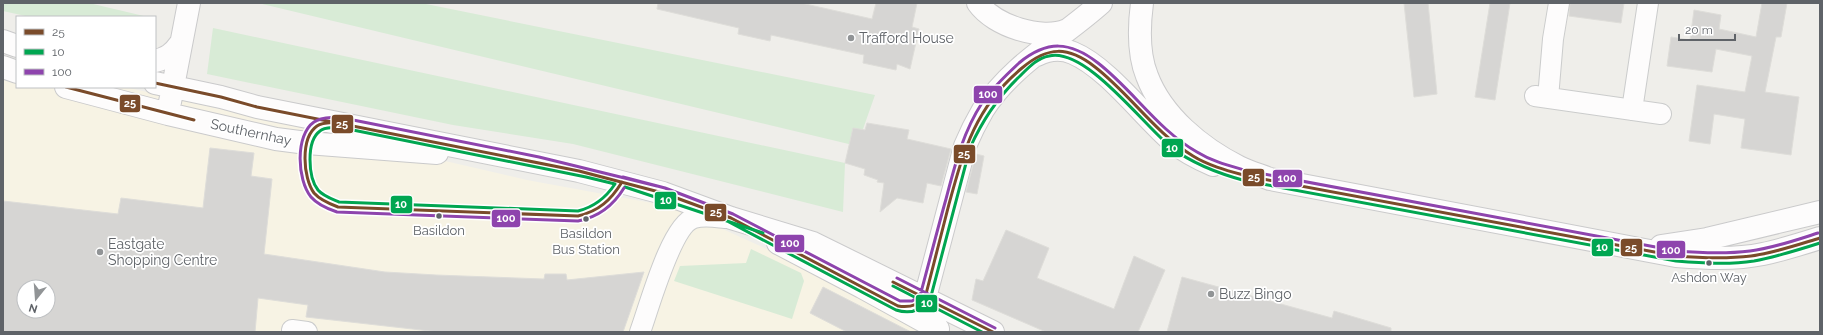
<svg xmlns="http://www.w3.org/2000/svg" width="1823" height="335" font-family="Raleway,sans-serif">
<style>
.commercial{fill:#f7f3e4;fill-rule:evenodd}
.green{fill:#d8ebd6}
.building{fill:#d6d5d3;stroke:#deddd9;fill-rule:evenodd}
.lines{fill:none;stroke-linecap:round;stroke-linejoin:round}
.street-casing{stroke:#cbcccc;stroke-width:22}
.secondary-casing{stroke:#cacacb;stroke-width:24}
.street{stroke:#fdfcfc;stroke-width:20}
.secondary{stroke:#fdfcfc;stroke-width:22}
.bus-1-casing{stroke:#fff;stroke-width:6}
.bus-2-casing{stroke:#fff;stroke-width:6}
.bus-3-casing{stroke:#fff;stroke-width:6}
.bus-1{stroke:#7a4b2a;stroke-width:3}
.bus-2{stroke:#00a651;stroke-width:3}
.bus-3{stroke:#8e44ad;stroke-width:3}
.poi-dot{fill:#919496;stroke:#fff;stroke-width:1.5}
.bus-dot{fill:#5f6368;stroke:#fff;stroke-width:1.5}
.labels{text-anchor:middle;stroke-width:3.5;stroke-linejoin:round;paint-order:stroke}
.bus-label{font-size:13px;fill:#5f6368;stroke:#fff}
.poi-label{font-size:14px;fill:#5f6368;stroke:#fff;text-anchor:start}
.street-label{font-size:14px;fill:#5f6368;stroke:#fff}
.line-badge{stroke:#fff;stroke-width:1.5}
.badge-label{font-size:11px;text-anchor:middle;font-weight:bold;fill:#fff}
</style>
<rect width="100%" height="100%" fill="#efeeea"/>
<path class="commercial" d="M3,61L17,64V87H125L527,180L674,207L864,293L928,332H3ZM24,287H48V311H24Z"/>
<path class="green" d="M3,3H89L148,17H30L3,11Z
M258,3H421L875,95L857,146Z
M213,28L845,163L843,212L573,144L453,125L207,74Z
M751,249L801,273L804,281L792,319L674,281L680,266L746,263Z"/>
<path class="building" d="M658,3H801L872,19L876,3H917L912,27L919,29L910,69L897,64L896,70L863,63L864,55L771,35L770,41L738,34L739,28L657,9Z
M1404,3H1428L1437,94L1414,97Z
M1490,3H1510L1495,100L1475,97Z
M1570,3H1624L1621,23L1569,16Z
M1762,3H1787L1781,37H1776L1765,92L1799,97L1791,155L1741,148L1745,119L1714,114L1710,144L1689,141L1697,85L1745,92L1752,56L1716,49L1712,72L1667,66L1671,37L1690,40L1694,10L1721,15L1719,29L1756,37Z
M867,123L909,130L907,139L951,149L941,186L927,183L923,203L897,198L880,212L884,183L877,182L878,180L864,175L865,169L845,163L853,128L865,130Z
M210,148L254,153L251,176L272,179L264,254L385,272L436,275L544,279L545,274H566L567,280L644,272L623,332H439L306,317L308,305L258,298L255,332H3V201L118,214L121,198L203,208ZM24,287H48V311H24Z
M976,154L984,156L977,194L966,192Z
M1006,230L1049,248L1037,278L1114,309L1134,256L1165,270L1138,332H1046L972,300L976,279L983,281Z
M1182,277L1332,318L1334,311L1391,328V332H1167Z
M823,287L911,332H847L810,313Z"/>
<g class="lines">
<g class="street-casing">
<path id="street" d="M1535,96L1661,114
M1548,98L1553,39L1559,3
M1632,110L1648,3
M292,330L307,332
M640,332C649,308 671,225 694,218C704,215 715,217 725,218"/>
</g>
<g class="secondary-casing">
<path id="secondary" d="M978,3C994,26 1042,41 1067,30
M1142,3C1139,26 1138,54 1147,76C1162,116 1201,148 1239,167C1249,172 1260,175 1270,179L1676,256C1705,258 1734,260 1763,254C1782,250 1801,244 1820,238
M3,41L17,46
M1037,55C1049,49 1061,48 1073,53C1107,67 1144,117 1173,142C1185,152 1199,159 1213,165
M155,61C167,58 173,54 180,44
M3,67L17,72
M155,83L221,97L257,107L579,171L663,193L731,218L813,243L993,332
M66,87L168,114L276,139L307,143L437,153
M170,102L189,3
M778,243L862,287L938,329
M1661,246L1707,239L1820,212
M938,329L928,316L925,298L965,146C970,134 976,122 983,110C1011,65 1062,38 1101,3"/>
</g>
<use href="#street" class="street"/>
<use href="#secondary" class="secondary"/>
<g class="bus-1-casing">
<path id="bus-1" d="M155,83L221,97L257,107L579,171L663,193L731,218L898,306C909,308 917,306 925,298C933,267 941,235 949,204C964,149 976,106 1022,68C1048,46 1068,46 1095,67C1130,94 1155,133 1193,156C1209,166 1229,171 1247,176L1676,256C1701,258 1726,259 1751,256C1774,253 1797,245 1820,238
M66,87L194,120
M338,122C331,123 323,122 317,126C300,138 303,178 314,193C320,200 330,204 338,207L578,216C599,211 611,200 622,182
M893,282L993,332"/>
</g>
<g class="bus-2-casing">
<path id="bus-2" d="M338,127L586,177L615,184C605,199 594,207 578,211L339,202C332,199 323,196 318,190C308,177 306,141 320,131C324,127 332,128 338,127Z
M625,187L763,233
M729,222L896,310C909,314 921,311 930,300L970,148C982,121 998,97 1020,76C1028,68 1037,58 1049,56C1086,47 1144,126 1172,148C1193,164 1220,174 1246,181L1676,261C1702,263 1728,265 1754,261C1776,257 1798,250 1820,243
M893,286L982,332"/>
</g>
<g class="bus-3-casing">
<path id="bus-3" d="M623,177L665,188L733,214L900,301H912L920,296C929,263 937,231 946,199C955,165 963,132 982,103C992,88 1006,75 1019,63C1047,40 1070,41 1098,63C1133,90 1158,130 1197,152C1213,162 1231,166 1248,171L1677,251C1701,253 1726,254 1750,251C1774,248 1796,240 1818,233
M624,188C613,206 599,217 578,221L337,212C328,209 317,204 311,197C297,180 295,135 314,122C321,117 330,118 338,117L539,157L657,186
M897,278L995,328"/>
</g>
<use href="#bus-1" class="bus-1"/>
<use href="#bus-2" class="bus-2"/>
<use href="#bus-3" class="bus-3"/>
</g>
<g class="poi-dot">
<circle cx="851" cy="38" r="4"/>
<circle cx="100" cy="252" r="4"/>
<circle cx="1211" cy="294" r="4"/>
</g>
<g class="bus-dot">
<circle cx="439" cy="216" r="3.5"/>
<circle cx="586" cy="219" r="3.5"/>
<circle cx="1709" cy="263" r="3.5"/>
</g>
<g class="labels">
<g class="bus-label">
<text x="439" y="235">Basildon</text>
<text x="586" y="238">Basildon<tspan x="586" dy="16">Bus Station</tspan></text>
<text x="1709" y="282">Ashdon Way</text>
</g>
<g class="poi-label">
<text x="859" y="43">Trafford House</text>
<text x="108" y="249">Eastgate<tspan x="108" dy="16">Shopping Centre</tspan></text>
<text x="1219" y="299">Buzz Bingo</text>
</g>
<g class="street-label">
<text transform="translate(251 132) rotate(12)" y="5">Southernhay</text>
</g>
</g>
<g class="line-badge">
<rect x="973" y="85" width="30" height="19" rx="4" fill="#8e44ad"/>
<rect x="119" y="94" width="22" height="19" rx="4" fill="#7a4b2a"/>
<rect x="331" y="114" width="23" height="20" rx="4" fill="#7a4b2a"/>
<rect x="1161" y="138" width="23" height="20" rx="4" fill="#00a651"/>
<rect x="953" y="144" width="23" height="20" rx="4" fill="#7a4b2a"/>
<rect x="1242" y="168" width="23" height="19" rx="4" fill="#7a4b2a"/>
<rect x="1272" y="169" width="31" height="19" rx="4" fill="#8e44ad"/>
<rect x="654" y="191" width="23" height="19" rx="4" fill="#00a651"/>
<rect x="390" y="195" width="23" height="19" rx="4" fill="#00a651"/>
<rect x="704" y="203" width="23" height="19" rx="4" fill="#7a4b2a"/>
<rect x="491" y="209" width="30" height="19" rx="4" fill="#8e44ad"/>
<rect x="774" y="234" width="31" height="19" rx="4" fill="#8e44ad"/>
<rect x="1591" y="238" width="23" height="19" rx="4" fill="#00a651"/>
<rect x="1620" y="238" width="23" height="19" rx="4" fill="#7a4b2a"/>
<rect x="1656" y="240" width="30" height="19" rx="4" fill="#8e44ad"/>
<rect x="915" y="294" width="23" height="19" rx="4" fill="#00a651"/>
</g>
<g class="badge-label">
<text x="988" y="98">100</text>
<text x="130" y="107">25</text>
<text x="342" y="128">25</text>
<text x="1172" y="152">10</text>
<text x="964" y="158">25</text>
<text x="1254" y="181">25</text>
<text x="1287" y="182">100</text>
<text x="666" y="204">10</text>
<text x="401" y="208">10</text>
<text x="716" y="216">25</text>
<text x="506" y="222">100</text>
<text x="790" y="247">100</text>
<text x="1602" y="251">10</text>
<text x="1631" y="252">25</text>
<text x="1671" y="254">100</text>
<text x="927" y="307">10</text>
</g>
<rect width="1823" height="335" fill="none" stroke="#5f6368" stroke-width="8"/>
<rect x="16" y="16" width="140" height="72" fill="#ffffff" stroke="#bfc1c3"/>
<rect x="24" y="29" width="20" height="6" fill="#7a4b2a" stroke="#bfc1c3"/>
<text x="52" y="36" font-size="12" fill="#5f6368">25</text>
<rect x="24" y="49" width="20" height="6" fill="#00a651" stroke="#bfc1c3"/>
<text x="52" y="56" font-size="12" fill="#5f6368">10</text>
<rect x="24" y="69" width="20" height="6" fill="#8e44ad" stroke="#bfc1c3"/>
<text x="52" y="76" font-size="12" fill="#5f6368">100</text>
<g transform="translate(36 299) rotate(197)"><circle r="19" fill="#ffffff" stroke="#bfc1c3"/>
<path d="M0-3L7 15L0 10L-7 15Z" fill="#919496"/>
<text y="-6" font-size="11" font-weight="bold" text-anchor="middle" fill="#5f6368">N</text>
</g>
<path d="M1679 34v6h56v-6" fill="none" stroke="#5f6368" stroke-width="2"/>
<text x="1685" y="34" font-size="12" fill="#5f6368" stroke="#ffffff" stroke-width="3" paint-order="stroke">20 m</text>
</svg>
